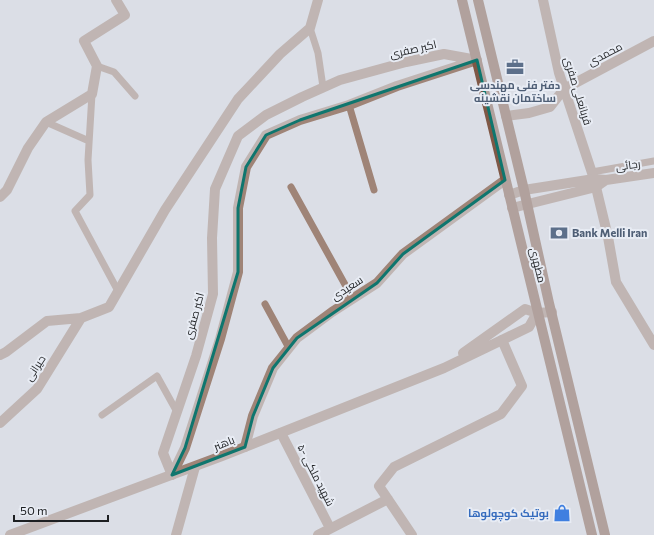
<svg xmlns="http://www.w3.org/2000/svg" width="654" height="535" font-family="Commissioner,Cairo,sans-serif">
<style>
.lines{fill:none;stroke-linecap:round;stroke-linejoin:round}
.service{stroke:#9f8477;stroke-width:7}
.minor{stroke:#9f8477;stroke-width:10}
.tertiary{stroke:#9f8477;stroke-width:10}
.secondary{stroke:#7f5846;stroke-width:10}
.marked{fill:none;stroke:#0f766e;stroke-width:3;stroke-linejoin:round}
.labels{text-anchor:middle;stroke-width:4;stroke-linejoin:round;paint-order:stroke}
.street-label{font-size:11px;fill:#1d1f22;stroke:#e8ecf4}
.service-label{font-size:11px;font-weight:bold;fill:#4e5e75;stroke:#e8ecf4}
.shop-label{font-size:11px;font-weight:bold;fill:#366cbe;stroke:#e8ecf4;text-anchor:end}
</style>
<rect width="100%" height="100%" fill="#dbdee6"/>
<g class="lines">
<path class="service" d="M310,28L318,53L323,87
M97,66L114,72L135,96
M92,94L88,160L90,195L75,211L118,291
M349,105L374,190
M46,122L89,141
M592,172L654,161
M291,187L353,299
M265,304L289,348
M102,415L157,376L177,412"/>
<path class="minor" d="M543,0L559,73L594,179L608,237L616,282L654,345
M444,54L477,60L397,86L349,105L300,120L266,135L246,167L238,208V272L220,339L185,448L172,475L163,453L196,356L213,294L212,238L215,189L238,136L266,115L302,97L340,80L406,62Z
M506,116L529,113L550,107L564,89L654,41
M0,197L7,190L28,148L46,122L92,94L97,66L84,41L125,15L116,0
M0,355L6,352L47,321L81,318L109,307L165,210L238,99L280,54L310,28L318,0
M0,423L37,389L81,318
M281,433L330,528
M245,447L253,416L273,368L297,338L332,312L377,283L403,254L505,180
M176,535L195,467
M318,535L388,499
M412,535L379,486L394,467L501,414L522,386L502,340"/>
<path class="tertiary" d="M509,195L524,190L594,179L606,180L654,173
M512,208L596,187L606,180
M463,353L525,309L537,313L552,312
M10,535L222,456L444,368L529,327L537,313"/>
<path class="secondary" d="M462,0L592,535
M478,0L524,190L549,303L605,535"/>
</g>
<path d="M0 0H654V535H0ZM477,60L505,180L403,254L377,283L297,338L273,368L253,416L245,447L172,475L185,448L238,272V208L246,167L266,135L300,120Z" fill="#dbdee6" fill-opacity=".55" fill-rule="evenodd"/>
<path class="marked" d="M477,60L505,180L403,254L377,283L297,338L273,368L253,416L245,447L172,475L185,448L238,272V208L246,167L266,135L300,120Z"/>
<defs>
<g id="office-bare" transform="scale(1.38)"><path d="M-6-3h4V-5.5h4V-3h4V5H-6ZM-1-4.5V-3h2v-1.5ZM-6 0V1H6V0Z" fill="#5c6f8a" stroke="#e8ecf4" stroke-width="2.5" paint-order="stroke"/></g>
<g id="bank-bare" transform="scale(1.38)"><path d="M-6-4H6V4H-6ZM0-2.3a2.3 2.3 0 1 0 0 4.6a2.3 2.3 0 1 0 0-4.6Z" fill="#5c6f8a" stroke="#e8ecf4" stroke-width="2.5" paint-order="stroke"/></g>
<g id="shop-bare" transform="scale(1.38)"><path d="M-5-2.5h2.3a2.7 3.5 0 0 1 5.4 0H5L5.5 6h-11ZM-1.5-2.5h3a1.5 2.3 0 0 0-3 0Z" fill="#3f7fe0" stroke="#e8ecf4" stroke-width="2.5" paint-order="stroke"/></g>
</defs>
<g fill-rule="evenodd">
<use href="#office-bare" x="515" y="67"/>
<use href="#bank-bare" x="559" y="233"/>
<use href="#shop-bare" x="562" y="513"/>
</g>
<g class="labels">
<g class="street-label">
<text transform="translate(413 49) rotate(-13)" y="4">اکبر صفری</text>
<text transform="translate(605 54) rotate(-28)" y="4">محمدی</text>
<text transform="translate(578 91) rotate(73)" y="4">قربانعلی صفری</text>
<text transform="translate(628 165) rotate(-8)" y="4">رجائی</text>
<text transform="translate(538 265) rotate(76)" y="4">مطهری</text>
<text transform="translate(347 288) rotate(-33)" y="4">سعیدی</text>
<text transform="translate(194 316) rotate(-75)" y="4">اکبر صفری</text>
<text transform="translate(35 368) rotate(-57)" y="4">حیرانی</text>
<text transform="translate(224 443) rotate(-22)" y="4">باهنر</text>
<text transform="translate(316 475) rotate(63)" y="4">۵- شهید ملکی</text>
</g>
<g class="service-label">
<text x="515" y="89">دفتر فنی مهندسی<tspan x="515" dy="13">ساختمان نقشینه</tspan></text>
<text x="572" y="237" text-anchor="start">Bank Melli Iran</text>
</g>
<g class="shop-label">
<text x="549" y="517">بوتیک کوچولوها</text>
</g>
</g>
<path d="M14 515v6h94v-6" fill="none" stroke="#1d1f22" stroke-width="2"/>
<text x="20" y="515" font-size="12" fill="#1d1f22" stroke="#e8ecf4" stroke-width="3" paint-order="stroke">50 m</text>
</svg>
